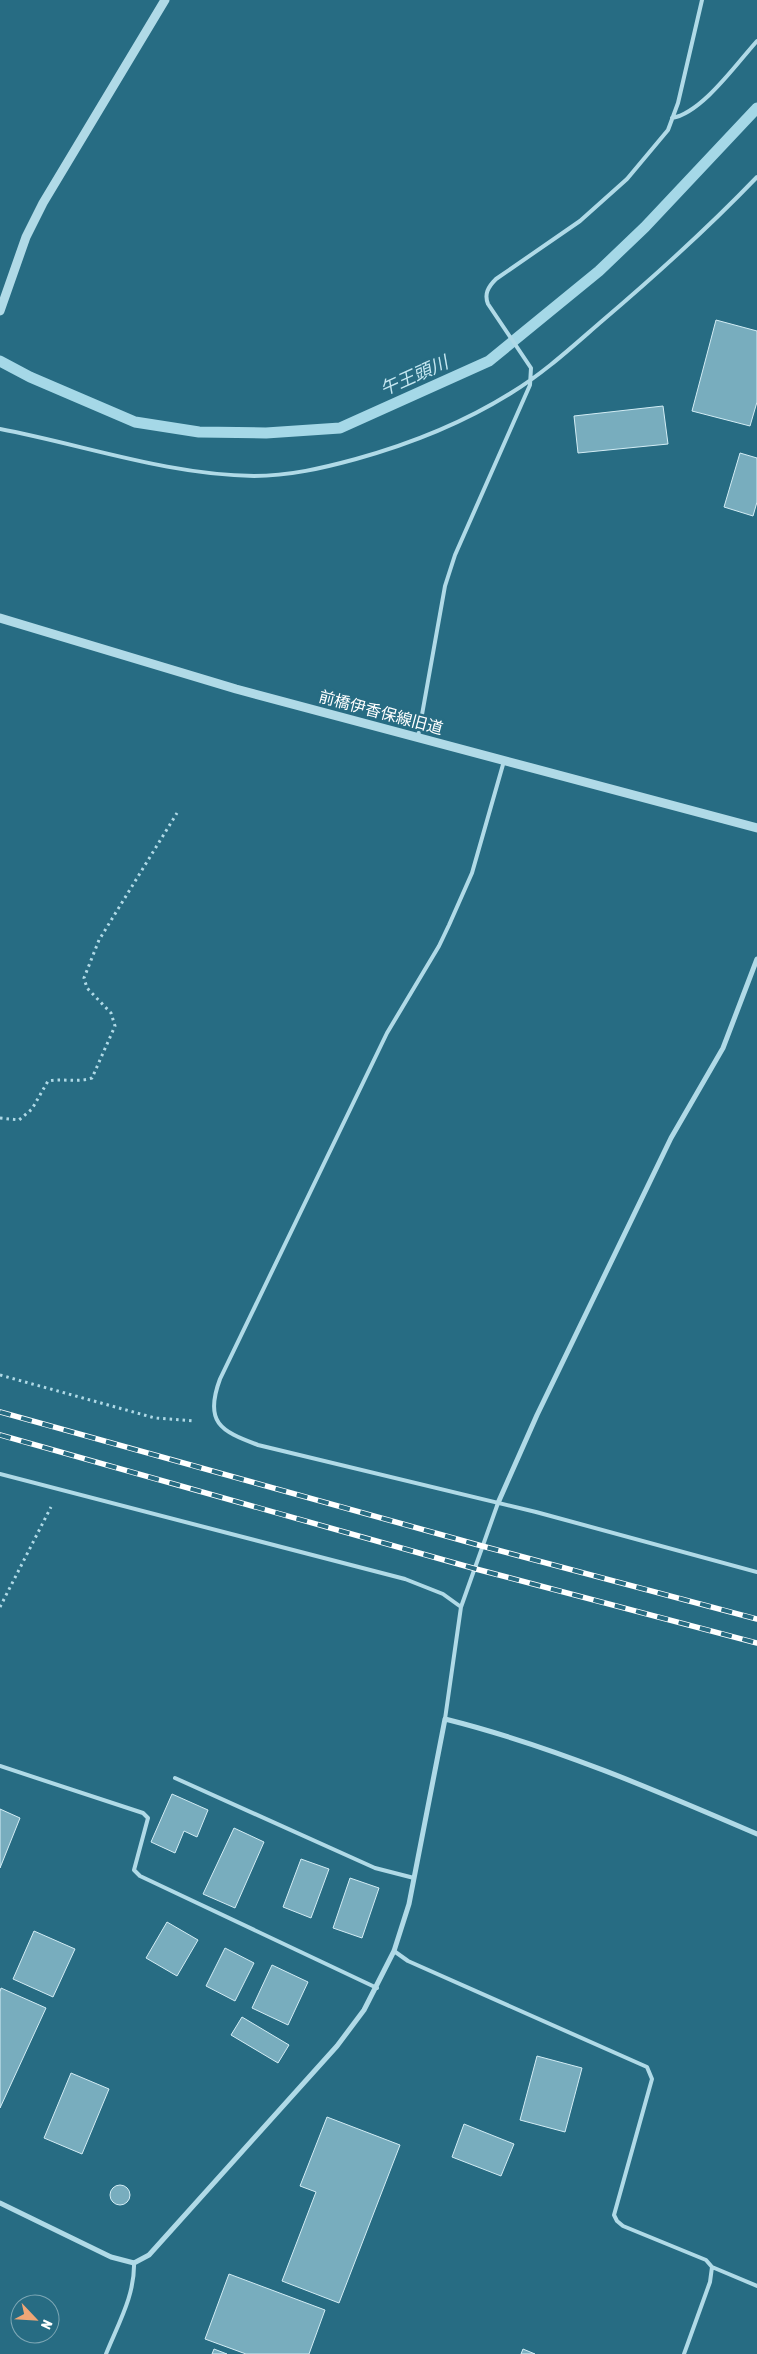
<svg xmlns="http://www.w3.org/2000/svg" width="757" height="2354" font-family="'Asap Condensed','Noto Sans JP',sans-serif">
<style>
.lines{fill:none;stroke-linecap:round;stroke-linejoin:round}
.stream{stroke:#a5d8e7;stroke-width:11}
.building{fill:#78adbe;stroke:#d3edf5}
.path{stroke:#b0dae7;stroke-width:3;stroke-dasharray:2.5 4;stroke-linecap:butt}
.service{stroke:#b0dae7;stroke-width:4}
.minor{stroke:#b0dae7;stroke-width:5}
.tertiary{stroke:#b0dae7;stroke-width:9}
.rail-casing{stroke:#fff;stroke-width:5.5}
.rail{stroke:#276c83;stroke-width:4;stroke-dasharray:11;stroke-linecap:butt}
.labels{text-anchor:middle;stroke-width:5;stroke-linejoin:round;paint-order:stroke}
.street-label{font-size:16px;fill:#fff;stroke:#276c83}
.water-label{font-size:18px;font-style:italic;fill:#c5e7f1;stroke:#276c83}
</style>
<rect width="100%" height="100%" fill="#276c83"/>
<g class="lines">
<path class="stream" d="M0,361L30,377L135,422L199,432L266,433L340,428L489,361L599,271L645,227L757,108"/>
</g>
<path class="building" d="M716,320L757,331V402L750,426L692,411Z
M663,406L668,444L578,453L574,416Z
M740,453L757,458V502L753,516L724,507Z
M172,1794L208,1810L197,1837L184,1831L175,1853L151,1842Z
M0,1809L20,1818L0,1868Z
M234,1828L264,1842L235,1908L203,1894Z
M301,1859L329,1869L311,1918L283,1907Z
M350,1878L379,1888L362,1938L333,1928Z
M167,1922L198,1940L177,1976L146,1958Z
M34,1931L75,1949L53,1997L13,1979Z
M225,1948L254,1963L235,2001L206,1986Z
M272,1965L308,1982L288,2025L252,2008Z
M1,1988L46,2008L0,2108V1992Z
M242,2017L289,2045L278,2063L231,2035Z
M537,2056L582,2068L565,2132L520,2120Z
M71,2073L109,2089L82,2154L44,2138Z
M327,2117L400,2145L339,2303L282,2281L316,2192L300,2186Z
M464,2124L514,2144L501,2176L452,2157Z
M110 2195a10 10 0 1 1 20 0a10 10 0 1 1-20 0Z
M229,2274L325,2310L309,2354H246L205,2339Z
M214,2349L227,2354H212Z
M523,2349L535,2354H521Z"/>
<g class="lines">
<path class="path" d="M0,1118L19,1120L32,1109L48,1081C62,1078 77,1083 92,1078L115,1026L111,1013L87,988L84,978L99,940L177,813
M0,1375L155,1418L195,1421
M0,1607L51,1507"/>
<path class="service" d="M672,118C702,113 737,63 757,41
M0,429C84,445 168,475 254,476C289,476 323,468 356,459C410,444 463,423 511,393C544,373 573,346 602,321C656,275 708,228 757,177
M418,737L445,586L455,555L530,385L531,368L488,304C484,294 488,287 496,279L580,221L627,179L668,130L678,103L702,0
M504,761L472,873L449,925L439,946L387,1033L220,1379C204,1422 220,1431 258,1445L536,1512L757,1572
M0,1474L405,1579L443,1594L461,1607
M445,1719L461,1607L498,1503
M0,1766L143,1813L148,1818L134,1870L140,1876L377,1988
M175,1778L375,1868L414,1878
M394,1951L408,1961L647,2067L652,2079L614,2215L617,2221L623,2226L706,2260L712,2267L710,2282L684,2354
M712,2267L757,2286
M106,2354C118,2324 135,2295 134,2263"/>
<path class="minor" d="M498,1503L537,1415L671,1138L723,1048L757,959
M0,2203L111,2257L134,2263L149,2255L337,2046L364,2010L394,1951L409,1904L445,1719C553,1746 655,1790 757,1834"/>
<path class="tertiary" d="M0,311L26,237L43,203L165,0
M0,618L236,689L757,828"/>
<g class="rail-casing">
<path id="rail" d="M0,1412L482,1546L757,1619
M0,1435L476,1569L757,1643"/>
</g>
<use href="#rail" class="rail"/>
</g>
<g class="labels">
<g class="street-label">
<text transform="translate(381 712) rotate(15)" y="6">前橋伊香保線旧道</text>
</g>
<g class="water-label">
<text transform="translate(414 376) rotate(-24)" y="6">午王頭川</text>
</g>
</g>
<g transform="translate(35 2319) rotate(115)"><circle r="24" fill="#276c83" stroke="#7da7b5"/>
<path d="M0-4L9 19L0 12L-9 19Z" fill="#efa676"/>
<text y="-8" font-size="14" font-weight="bold" text-anchor="middle" fill="#ffffff">N</text>
</g>
</svg>
